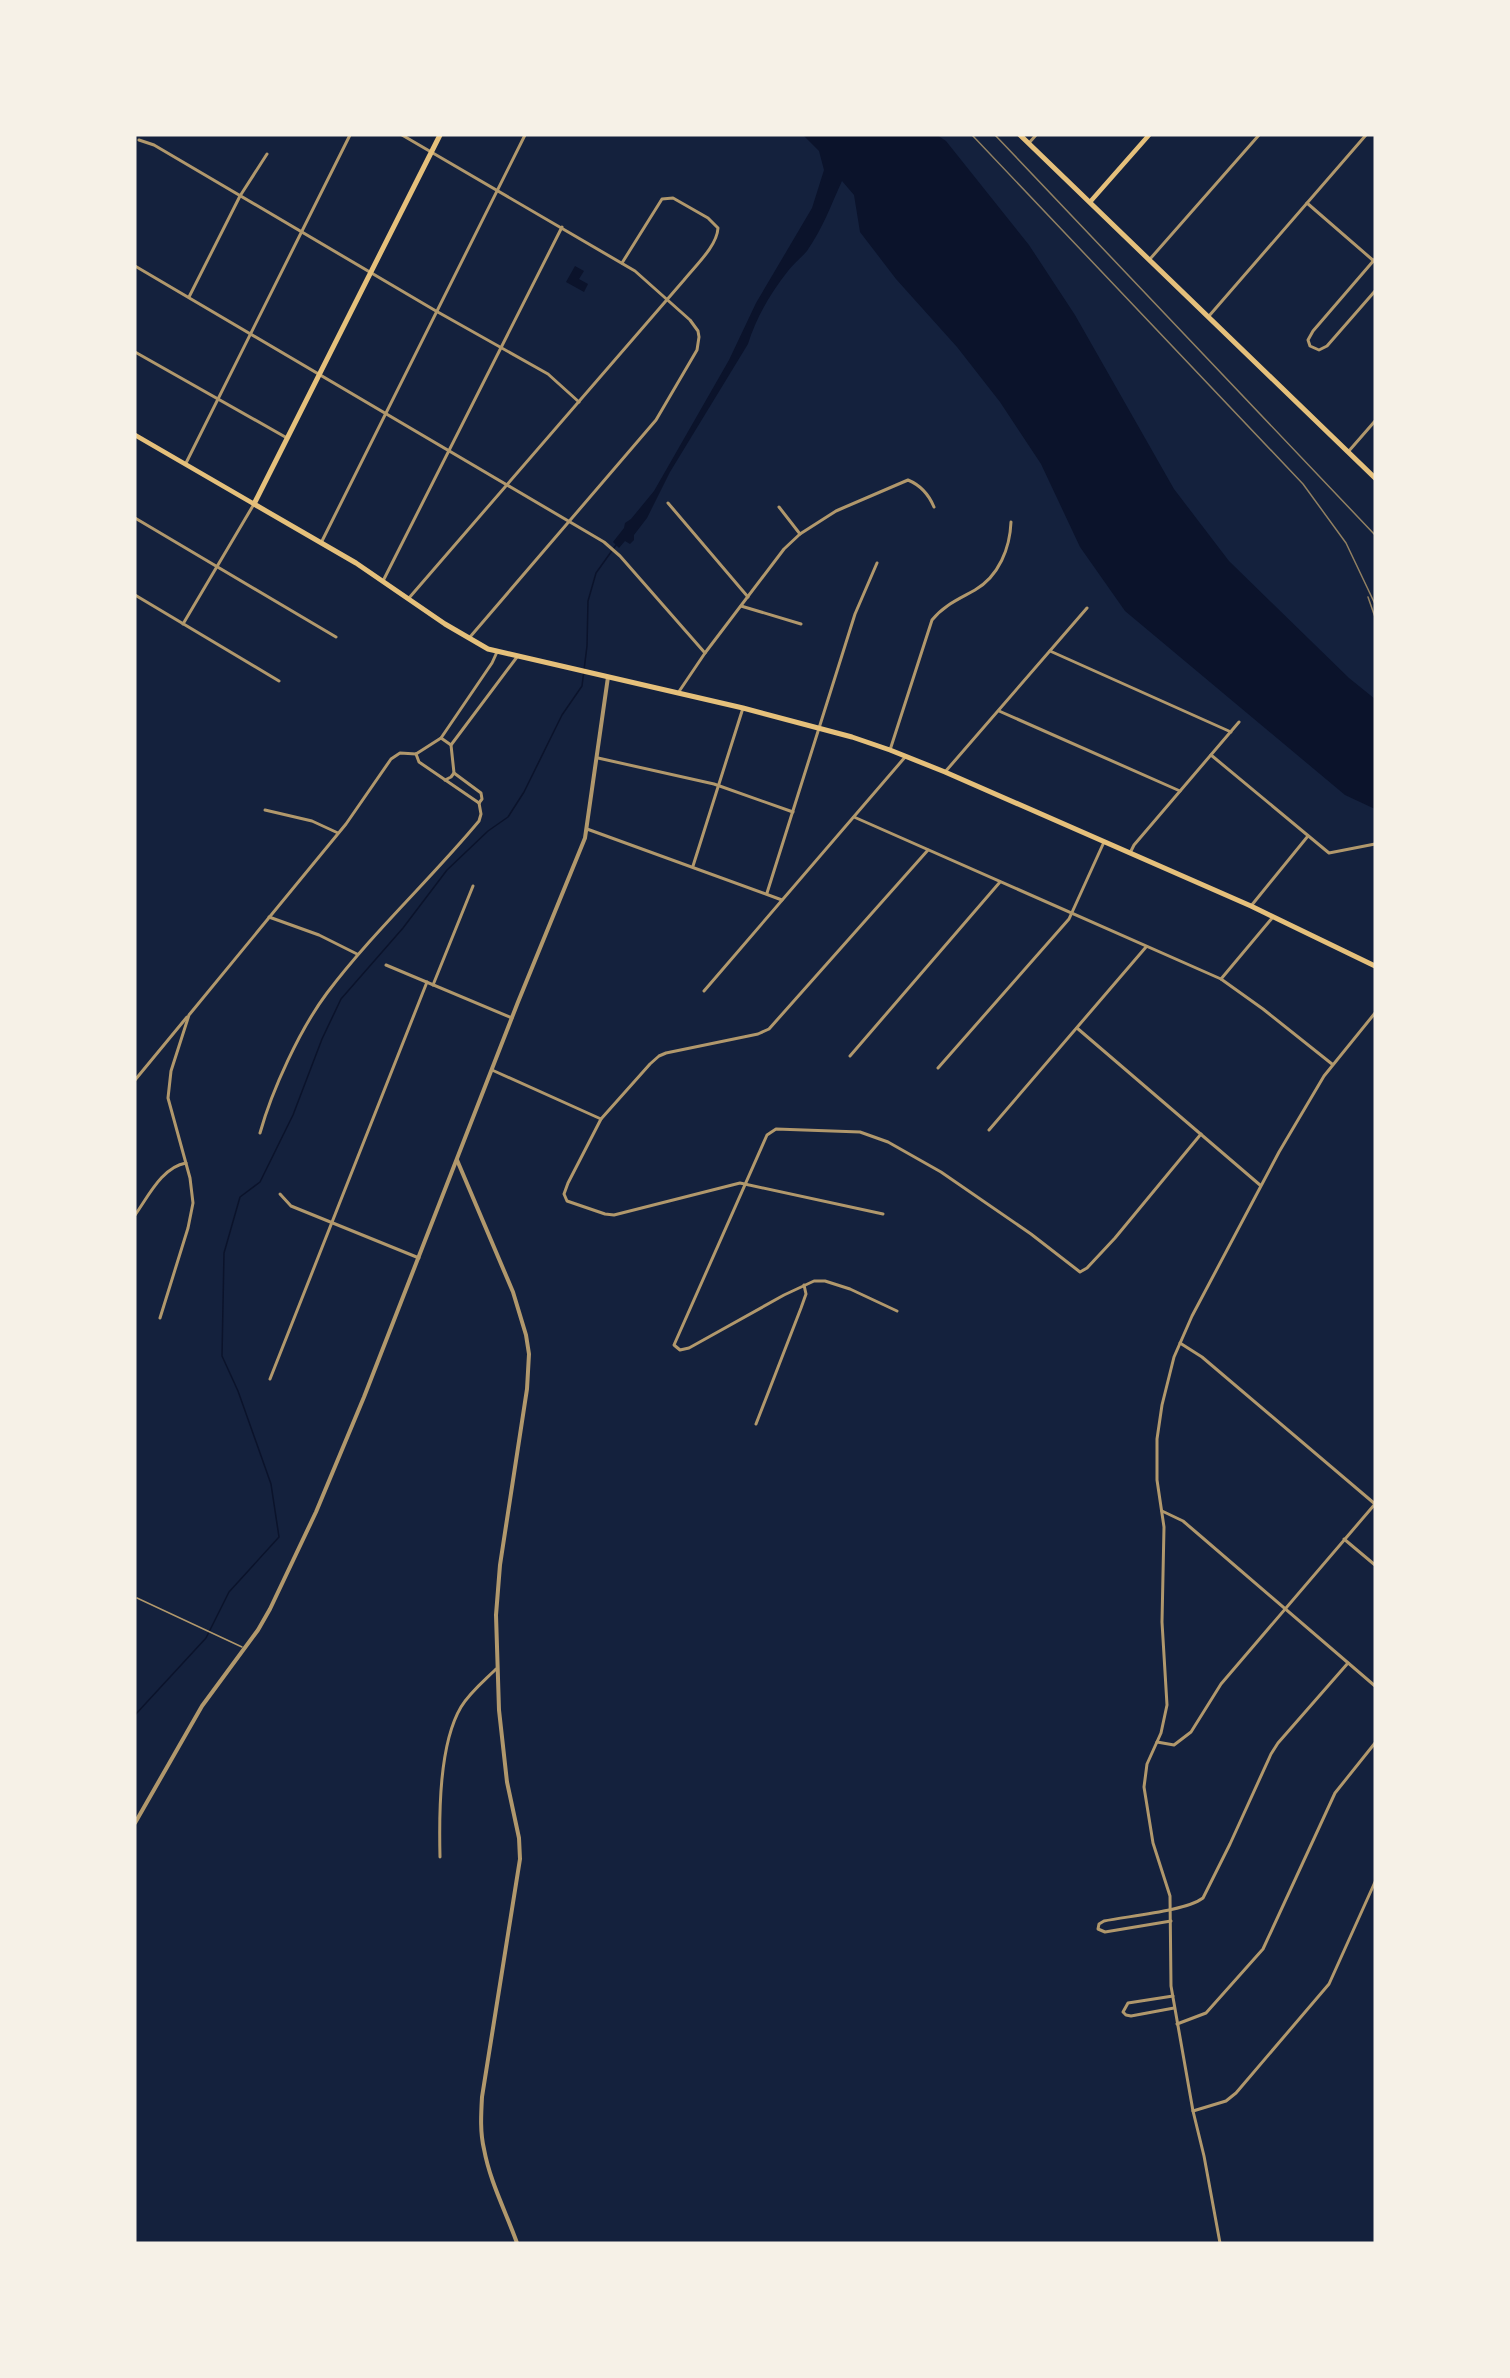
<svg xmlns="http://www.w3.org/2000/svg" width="1510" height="2378" font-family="Signika,sans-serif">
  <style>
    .water { fill: #0b132b }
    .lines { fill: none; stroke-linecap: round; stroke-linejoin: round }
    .stream { stroke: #0b132b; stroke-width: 1.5 }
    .service { stroke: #b1986c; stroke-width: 1.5 }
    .minor { stroke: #b1986c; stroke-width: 3 }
    .tertiary { stroke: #b1986c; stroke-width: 4 }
    .secondary { stroke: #e5c07b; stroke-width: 4.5 }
    .primary { stroke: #e5c07b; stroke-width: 5 }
    .rail { stroke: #918062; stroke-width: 1.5 }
  </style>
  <rect width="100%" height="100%" fill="#14213d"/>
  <g class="water">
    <path d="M803 135H937L946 141 1029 245 1075 315 1174 489 1229 561 1349 678 1375 699V809L1345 795 1125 611 1080 547 1041 464 1000 402 957 347 896 279 860 232 854 195 842 181C831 205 823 228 807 251 801 258 793 264 788 271 771 292 756 318 748 344L670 472 647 518 634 535V540L630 544 625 541 619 548 613 542 624 528 625 523 631 519 654 491 729 360 756 303 812 208 824 170 819 151Z"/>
    <polygon points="575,266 584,271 579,279 588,284 584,292 566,282"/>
  </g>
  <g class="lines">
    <polyline class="stream" points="135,1715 206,1638 229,1592 279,1537 271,1484 238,1391 222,1356 224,1253 240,1197 260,1182 293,1115 322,1039 341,999 403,928 447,870 488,831 508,817 524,792 562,715 582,686 587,646 588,601 596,573 616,545"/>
    <polyline class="service" points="137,1598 242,1647"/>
    <g class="minor">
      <polyline points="402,135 635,271 690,320 698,331 699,337 697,350 656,420 470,637"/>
      <polyline points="139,140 154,145 436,311 548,374 579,402"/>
      <polyline points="1029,143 1036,135"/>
      <polyline points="1307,203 1375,262"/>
      <polyline points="1150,259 1259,135"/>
      <polyline points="1375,259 1313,331 1308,340 1310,346 1319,350 1327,346 1375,291"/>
      <polyline points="135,266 604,542 620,556 705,653"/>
      <polyline points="189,297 240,196 267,154"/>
      <polyline points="1209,316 1366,135"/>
      <polyline points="135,352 287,438"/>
      <polyline points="1348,452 1375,421"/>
      <polyline points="186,463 350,135"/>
      <polyline points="668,503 748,597"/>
      <polyline points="779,507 800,534"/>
      <polyline points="135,518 336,637"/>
      <polyline points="321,543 525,135"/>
      <polyline points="383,581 562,227"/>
      <polyline points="135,595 279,681"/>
      <path d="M409 598 684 280C696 265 717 246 718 228L708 218 673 198 662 199 622 263"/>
      <polyline points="741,606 801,624"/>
      <polyline points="183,624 254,504"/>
      <polyline points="1050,651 1231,732"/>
      <path d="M678 693 705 653 784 549 800 534 836 511 908 480C920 485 929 495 934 507"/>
      <polyline points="999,711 1180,791"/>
      <polyline points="441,738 451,745"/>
      <path d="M890 750 932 620C944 605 959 599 975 590 999 576 1010 548 1011 522"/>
      <polyline points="416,754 441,738 492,663 497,652"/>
      <polyline points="416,754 419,762 479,803"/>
      <polyline points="1211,755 1329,853 1375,844"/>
      <polyline points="598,758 714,784 793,812"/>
      <polyline points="945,772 1087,608"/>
      <polyline points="445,780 451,777 454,773"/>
      <polyline points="479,803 482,799 481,793 454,773 451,745 517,657"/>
      <polyline points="265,810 312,821 338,833"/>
      <polyline points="854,817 1221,979 1263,1009 1332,1064"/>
      <polyline points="587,829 782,900"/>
      <polyline points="1130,853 1134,845 1239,722"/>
      <polyline points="693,866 743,708"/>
      <polyline points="767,893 855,614 877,563"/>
      <polyline points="1251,906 1308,836"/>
      <polyline points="269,917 319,935 357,954"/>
      <polyline points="386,965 512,1018"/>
      <polyline points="1221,979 1273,917"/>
      <polyline points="433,985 473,886"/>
      <polyline points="704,991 906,756"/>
      <polyline points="1077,1028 1260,1185"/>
      <polyline points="850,1056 1000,882"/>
      <polyline points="938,1068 1069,919 1104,842"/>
      <polyline points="492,1070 601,1119"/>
      <polyline points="135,1080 187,1017"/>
      <polyline points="989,1130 1146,947"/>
      <path d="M260 1133C272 1090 300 1029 327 993 373 932 430 880 479 821L481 814 479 803"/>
      <polyline points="280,1194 291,1206 419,1258"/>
      <polyline points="883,1214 740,1183 614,1215 605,1214 567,1201 564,1194 568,1183 601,1119 650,1064 659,1056 666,1053 758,1034 769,1029 928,850"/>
      <path d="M135 1215C148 1197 162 1167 186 1163"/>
      <polyline points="897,1311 850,1289 825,1281 814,1281 784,1295 689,1348 680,1350 674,1345 767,1135 776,1129 860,1132 888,1142 941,1172 1031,1234 1080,1272 1087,1268 1115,1238 1201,1134"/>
      <polyline points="160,1318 188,1228 193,1203 190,1178 168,1098 171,1071 189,1015 346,824 391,759 400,753 416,754"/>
      <polyline points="1180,1343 1202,1357 1375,1504"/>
      <polyline points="270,1379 427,982"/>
      <polyline points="756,1424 801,1308 806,1294 804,1285"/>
      <polyline points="1162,1511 1183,1521 1197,1533 1375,1686"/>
      <polyline points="1344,1539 1375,1565"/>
      <polyline points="1157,1742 1174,1745 1191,1732 1221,1684 1375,1504"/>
      <path d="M440 1857C439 1814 439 1744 461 1707 470 1692 484 1681 496 1669"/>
      <path d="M1171 1921 1105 1932 1098 1929 1099 1924 1104 1921C1128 1916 1186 1911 1203 1898L1230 1844 1271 1754 1278 1743 1348 1663"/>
      <polyline points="1173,1996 1128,2003 1123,2012 1126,2015 1131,2016 1174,2008"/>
      <polyline points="1177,2024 1206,2013 1263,1949 1335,1793 1375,1743"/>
      <polyline points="1193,2111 1226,2101 1236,2093 1329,1984 1375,1882"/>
      <polyline points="1220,2243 1204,2156 1193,2111 1171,1986 1170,1896 1153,1843 1144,1787 1147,1764 1161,1733 1167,1705 1162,1622 1164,1527 1157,1480 1157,1439 1162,1405 1174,1357 1192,1316 1279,1152 1324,1076 1375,1013"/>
    </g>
    <g class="tertiary">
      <path d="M457 1160 513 1292 526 1335 529 1354 527 1389 500 1565 496 1615 499 1710 507 1782 519 1838 520 1859 482 2097C481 2115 480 2132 484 2149 490 2182 506 2212 517 2243"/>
      <polyline points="135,1823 202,1706 258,1630 270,1609 316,1512 364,1397 518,1002 585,838 608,677"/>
    </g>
    <g class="secondary">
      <polyline points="1090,202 1149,135"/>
      <polyline points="135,435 254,504"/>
    </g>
    <g class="primary">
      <polyline points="440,135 254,504 356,563 445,624 488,649 743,708 852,737 890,750 945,772 1251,906 1375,966"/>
      <polyline points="1020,135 1375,478"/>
    </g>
    <g class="rail">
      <polyline points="972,135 1303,484 1346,543 1375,604"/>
      <polyline points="995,135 1375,535"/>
      <polyline points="1368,597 1375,617"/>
    </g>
  </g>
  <rect width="1510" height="2378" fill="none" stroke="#f6f1e7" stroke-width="273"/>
</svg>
